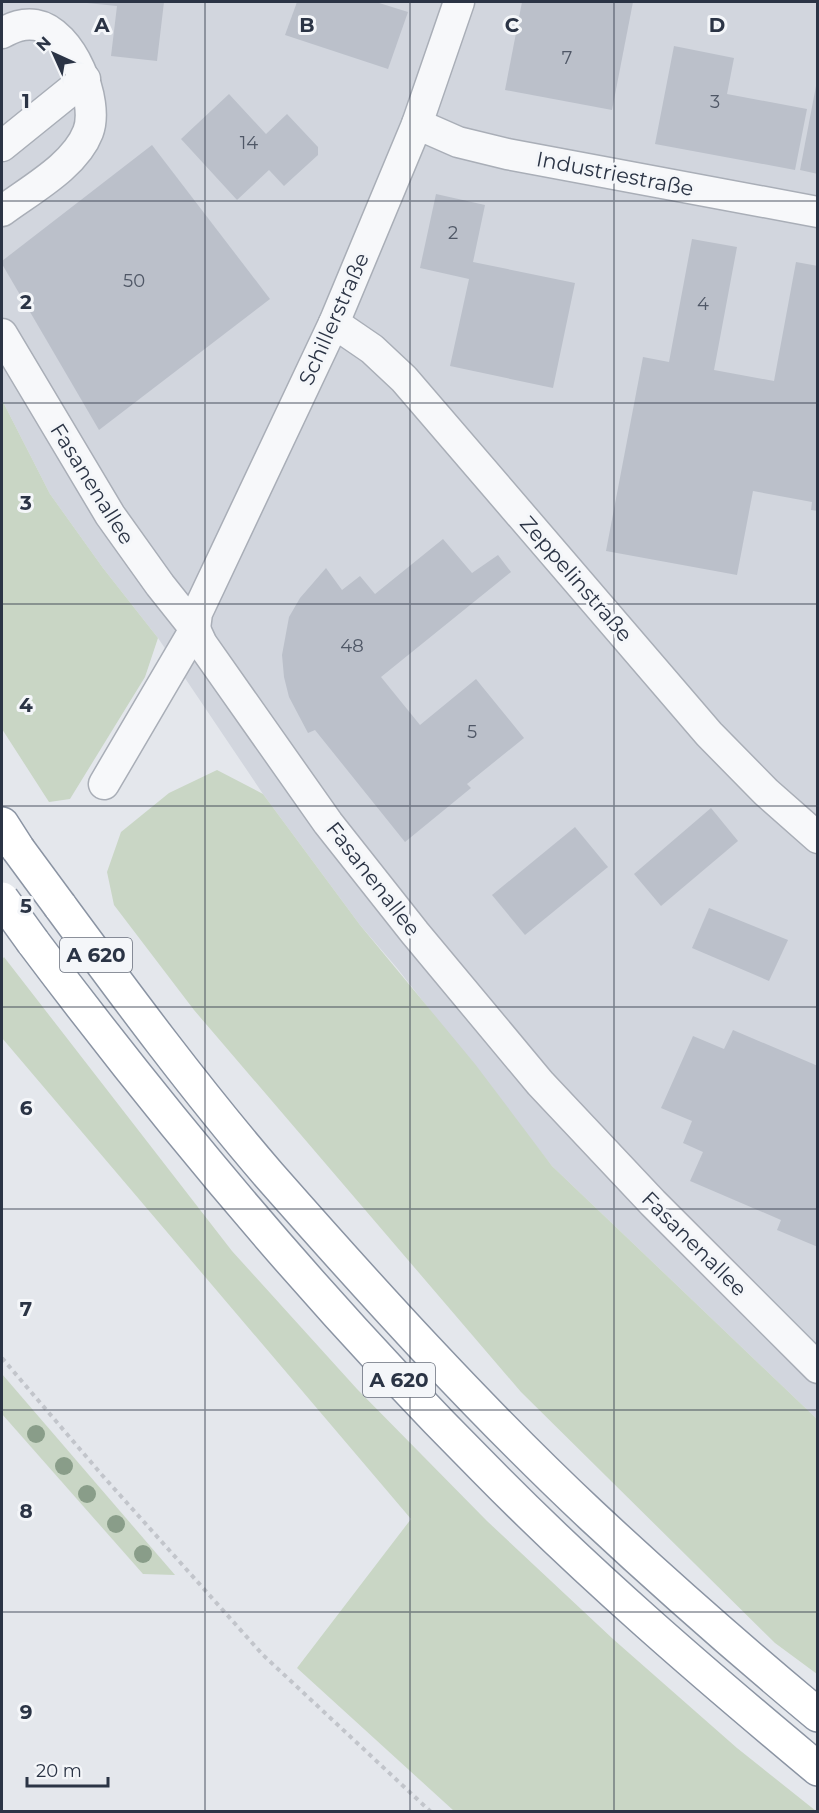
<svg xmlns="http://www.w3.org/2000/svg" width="819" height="1813" font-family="Montserrat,sans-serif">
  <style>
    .built { fill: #d2d6de }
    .green { fill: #c9d6c5 }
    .building { fill: #bbc0ca }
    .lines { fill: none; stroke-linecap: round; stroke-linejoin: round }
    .minor-casing { stroke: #a9aeb7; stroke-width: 33 }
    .highway-casing { stroke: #8b94a3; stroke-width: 36 }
    .path { stroke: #c2c5cb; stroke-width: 4; stroke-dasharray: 4.5 4.5; stroke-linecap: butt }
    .minor { stroke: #f7f8fa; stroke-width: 30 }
    .highway { stroke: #fff; stroke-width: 33 }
    .highway-bridge-casing { stroke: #8b94a3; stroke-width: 36; stroke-linecap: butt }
    .highway-bridge { stroke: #fff; stroke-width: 33 }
    .tree { fill: #899d89 }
    .grid { fill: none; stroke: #2b3445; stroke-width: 1.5; stroke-opacity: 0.55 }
    .labels { text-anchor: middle; stroke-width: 6; stroke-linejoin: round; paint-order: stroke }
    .number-label { font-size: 18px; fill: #4f5766 }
    .shield { fill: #f4f6f9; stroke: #676e7b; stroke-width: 1.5 }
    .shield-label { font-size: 20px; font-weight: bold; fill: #2b3445 }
    .street-label { font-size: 21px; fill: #2b3445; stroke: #f4f6f9 }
    .grid-label { font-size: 20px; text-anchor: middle; font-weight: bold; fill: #2b3445; stroke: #f4f6f9; stroke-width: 6; stroke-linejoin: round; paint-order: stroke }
  </style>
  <rect width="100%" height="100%" fill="#e4e7ec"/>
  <polygon class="built" points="2,2 817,2 817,1419 552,1166 397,968 360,925 263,794 158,638 103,568 50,494 2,400"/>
  <g class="green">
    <polygon points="2,400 50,494 103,568 158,638 145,677 70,799 49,802 2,729"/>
    <polygon points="217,770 263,794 360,925 475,1064 552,1166 817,1419 817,1674 775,1643 521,1392 194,1010 114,905 107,872 121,832 169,793"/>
    <polygon points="4,957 232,1251 357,1389 487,1521 613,1639 737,1748 816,1811 454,1811 297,1668 411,1519 2,1038 2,960"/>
    <polygon points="2,1374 175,1575 143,1574 2,1414"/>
  </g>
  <g class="building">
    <polygon points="87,2 164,2 157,61 111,56 117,6 87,3"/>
    <polygon points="297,2 376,2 408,12 388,69 285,35"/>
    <polygon points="522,2 633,2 612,110 505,90"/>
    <polygon points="674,46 734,58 727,94 807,109 795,170 655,144"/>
    <polygon points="816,86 818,86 818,174 800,170"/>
    <polygon points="229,94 266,134 287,114 318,147 318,155 284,186 269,170 237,200 181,139"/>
    <polygon points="152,145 270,299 99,430 2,264 2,261"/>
    <polygon points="436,194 485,205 473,262 575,283 553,388 450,366 469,279 420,268"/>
    <polygon points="692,239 737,247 714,370 774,381 796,262 818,266 818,511 811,510 812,502 753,491 737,575 606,551 643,357 669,362"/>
    <polygon points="443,539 472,573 498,555 511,572 381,677 420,725 476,679 524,738 467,784 471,788 405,842 315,730 308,733 289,697 284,677 282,655 289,617 300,598 326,568 342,590 360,576 375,594"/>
    <polygon points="711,808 738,841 661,906 634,874"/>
    <polygon points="575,827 608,867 525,935 492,895"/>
    <polygon points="709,908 788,940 769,981 692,948"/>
    <polygon points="733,1030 818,1066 818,1247 777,1230 781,1220 690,1181 703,1152 683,1143 692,1121 661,1108 693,1036 724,1049"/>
  </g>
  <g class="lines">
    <defs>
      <g id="minor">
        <path d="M2 33C13 27 23 23 36 25 71 31 100 101 88 132 75 166 30 190 2 211"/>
        <polyline points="417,124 458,142 507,154 818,212"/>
        <polyline points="2,146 85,79"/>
        <polyline points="334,323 372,349 404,379 709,734 766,792 818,838"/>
        <polyline points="2,334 110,515 160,585 195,629 202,644 328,823 415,933 540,1083 653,1203 818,1368"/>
        <polyline points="104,784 195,629 197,613 334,323 417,124 459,2"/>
      </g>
      <g id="highway">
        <polyline points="2,824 18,849"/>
        <path d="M60 906C127 997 195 1089 269 1175 372 1292 478 1409 591 1515 665 1584 740 1650 818 1715"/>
        <path d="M33 942C172 1127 321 1305 485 1469 590 1576 703 1673 818 1769"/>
      </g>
    </defs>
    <use href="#minor" class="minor-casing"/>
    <use href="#highway" class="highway-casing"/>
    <polyline class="path" points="2,1358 102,1475 263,1655 431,1812"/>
    <use href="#minor" class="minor"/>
    <use href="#highway" class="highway"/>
    <defs>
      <g id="highway-bridge">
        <polyline points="18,849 60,906"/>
        <polyline points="2,899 33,942"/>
      </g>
    </defs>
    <use href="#highway-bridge" class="highway-bridge-casing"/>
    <use href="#highway-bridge" class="highway-bridge"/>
  </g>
  <g class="tree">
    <circle cx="36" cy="1434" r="9"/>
    <circle cx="64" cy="1466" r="9"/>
    <circle cx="87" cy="1494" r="9"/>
    <circle cx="116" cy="1524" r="9"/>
    <circle cx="143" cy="1554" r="9"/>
  </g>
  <path class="grid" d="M205 2V1812M410 2V1812M614 2V1812M2 201H818M2 403H818M2 604H818M2 806H818M2 1007H818M2 1209H818M2 1410H818M2 1612H818"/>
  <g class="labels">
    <g class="number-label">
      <text x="567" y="64">7</text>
      <text x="715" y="108">3</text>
      <text x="249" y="149">14</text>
      <text x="453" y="239">2</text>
      <text x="134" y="287">50</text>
      <text x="703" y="310">4</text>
      <text x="352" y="652">48</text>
      <text x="472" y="738">5</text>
    </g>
    <g class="shield">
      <rect x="60" y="938" width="72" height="34" rx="4.5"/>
      <rect x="363" y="1363" width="72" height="34" rx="4.5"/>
    </g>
    <g class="shield-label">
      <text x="96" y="962">A 620</text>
      <text x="399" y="1387">A 620</text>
    </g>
    <g class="street-label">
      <text transform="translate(615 174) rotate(11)" y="7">Industriestraße</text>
      <text transform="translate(334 319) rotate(-66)" y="7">Schillerstraße</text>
      <text transform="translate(92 484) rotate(58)" y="7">Fasanenallee</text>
      <text transform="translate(576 579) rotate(49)" y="7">Zeppelinstraße</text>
      <text transform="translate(373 879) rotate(52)" y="7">Fasanenallee</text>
      <text transform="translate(694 1244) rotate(45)" y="7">Fasanenallee</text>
    </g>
  </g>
  <g class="grid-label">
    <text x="102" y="32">A</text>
    <text x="307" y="32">B</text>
    <text x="512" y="32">C</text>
    <text x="717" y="32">D</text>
    <text x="26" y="108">1</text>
    <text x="26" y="309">2</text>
    <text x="26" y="510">3</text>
    <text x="26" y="712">4</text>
    <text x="26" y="913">5</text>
    <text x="26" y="1115">6</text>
    <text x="26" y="1316">7</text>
    <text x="26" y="1518">8</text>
    <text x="26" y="1719">9</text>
  </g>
  <rect width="819" height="1813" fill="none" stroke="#2b3445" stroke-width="6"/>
  <g transform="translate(54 54) rotate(315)" stroke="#f4f6f9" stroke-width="4.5" paint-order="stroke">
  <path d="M0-4.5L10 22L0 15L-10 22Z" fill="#2b3445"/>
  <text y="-9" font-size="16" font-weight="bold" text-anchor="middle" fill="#2b3445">N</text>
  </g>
  <path d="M27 1777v9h81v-9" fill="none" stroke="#2b3445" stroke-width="3"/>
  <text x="36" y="1777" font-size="18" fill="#2b3445" stroke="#f4f6f9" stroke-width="4.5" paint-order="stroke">20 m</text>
</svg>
